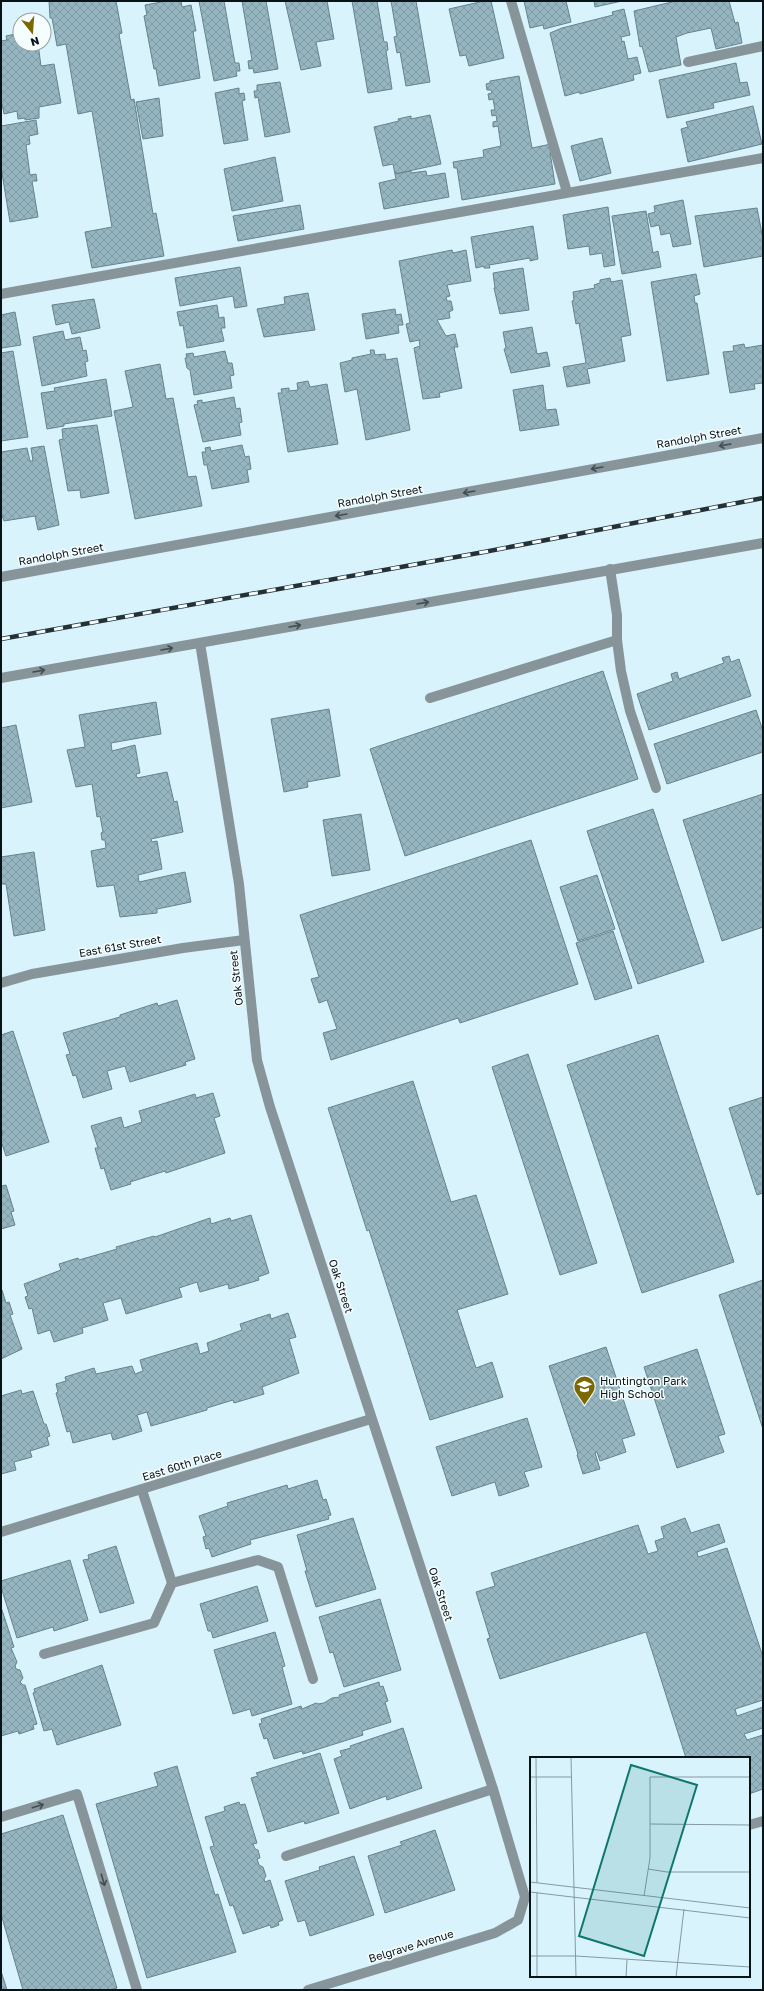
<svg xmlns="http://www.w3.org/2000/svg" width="764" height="1991" font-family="'Golos Text',sans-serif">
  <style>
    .building { fill: url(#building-cross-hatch); stroke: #64838d }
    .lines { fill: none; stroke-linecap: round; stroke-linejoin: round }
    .service { stroke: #87959a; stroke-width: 10 }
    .minor { stroke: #87959a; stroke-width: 10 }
    .tertiary { stroke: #87959a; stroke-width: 10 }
    .rail-casing { stroke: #243237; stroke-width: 4.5 }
    .rail { stroke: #f6fdff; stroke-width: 3; stroke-dasharray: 9; stroke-linecap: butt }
    .oneway { stroke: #414e52 }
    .labels { text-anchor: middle; stroke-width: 3; stroke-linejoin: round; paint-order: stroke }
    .street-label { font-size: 11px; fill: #071317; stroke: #f6fdff }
    .poi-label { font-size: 11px; fill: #071317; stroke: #f6fdff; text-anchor: start }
    .inset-road { fill: none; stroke: #8599a1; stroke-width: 1 }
    .view { fill: #0f766e; fill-opacity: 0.15; stroke: #0f766e; stroke-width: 2 }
    .inset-edge { fill: none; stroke: #071317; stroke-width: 2 }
  </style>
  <defs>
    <pattern id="building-cross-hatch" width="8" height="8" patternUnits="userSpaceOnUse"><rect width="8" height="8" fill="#95b5c0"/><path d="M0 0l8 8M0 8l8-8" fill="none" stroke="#7f9ba4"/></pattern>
  </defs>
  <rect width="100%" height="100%" fill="#d9f3fd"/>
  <g class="building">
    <polygon points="49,1 116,1 122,33 119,34 131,100 134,99 153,214 156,213 164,256 92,268 85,232 112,227 92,111 78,114 66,44 57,46 52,18 50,18"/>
    <polygon points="167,1 181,1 182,7 191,5 196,31 193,31 200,78 159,86 156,69 154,69 144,16 147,15 145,5"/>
    <polygon points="199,1 224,1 235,63 239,63 240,71 236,71 237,76 214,81"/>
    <polygon points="242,1 266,1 278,69 254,73 253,68 249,69 248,61 252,60"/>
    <polygon points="285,1 327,1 334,39 316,42 321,66 301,70"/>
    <polygon points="352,1 377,1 384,42 387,42 388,50 386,51 392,89 368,93"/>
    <polygon points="391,1 416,1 430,82 406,86 400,52 397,53 394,37 397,36"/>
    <polygon points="484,1 491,1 504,58 469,66 466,55 460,56 449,9"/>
    <polygon points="524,1 566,1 571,22 544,29 543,25 530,28"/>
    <polygon points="594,1 622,1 595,7"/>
    <polygon points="676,1 729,1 735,23 738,22 742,43 716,49 711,28 687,33 676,37 681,65 649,72 642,46 640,47 634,11"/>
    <polygon points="624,9 630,35 621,37 622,42 624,41 628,59 637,57 641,73 633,75 634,80 580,94 579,92 565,96 550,33 562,28 613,15 612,12"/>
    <polygon points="20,33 20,44 38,44 41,66 54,64 61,103 39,107 39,118 25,120 25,118 18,119 17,111 4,114 1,99 1,41 7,40 6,36"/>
    <polygon points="736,63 740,83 747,82 750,95 713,103 714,108 667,118 659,80"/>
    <polygon points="519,76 532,148 551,144 553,152 550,152 555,184 462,200 457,168 454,168 453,162 484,157 483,150 501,146 498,126 493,127 493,122 497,121 496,115 492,116 491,110 495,110 493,99 489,100 488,94 492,93 491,90 487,90 486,84 490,83 490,81"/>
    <polygon points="280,82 290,132 265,137 258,97 255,98 254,91 257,91 257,85"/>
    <polygon points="239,88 239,94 244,93 245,100 242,101 248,140 224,144 215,93"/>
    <polygon points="159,98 163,136 143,139 136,102"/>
    <polygon points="753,106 762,144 688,162 681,129 688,127 686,122"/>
    <polygon points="430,115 441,164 395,174 393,164 383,166 374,127 399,121 398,119 411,116 411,119"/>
    <polygon points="36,120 38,134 29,136 30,144 26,145 30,175 36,174 37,181 32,181 38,217 10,222 1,167 1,126"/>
    <polygon points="602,138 611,173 580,181 571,146"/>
    <polygon points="275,157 283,201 232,211 224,169"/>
    <polygon points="411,171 411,173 426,171 427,176 445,173 449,197 384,209 379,183 396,179 395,174"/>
    <polygon points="683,200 691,244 673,247 670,233 661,235 659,225 651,227 648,214 655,212 654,206"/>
    <polygon points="300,205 304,229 238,241 233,216"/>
    <polygon points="608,207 615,265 604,267 602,253 590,255 589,246 568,249 563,215"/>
    <polygon points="757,208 763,239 763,256 704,267 695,216"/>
    <polygon points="646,211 653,253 658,251 661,267 622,274 612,216"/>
    <polygon points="533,226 538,259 530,261 530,258 489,265 490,268 484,268 484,266 476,268 471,237"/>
    <polygon points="452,250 453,253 466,250 471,281 447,285 450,296 446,297 447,301 451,301 453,310 449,312 450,318 437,320 446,336 455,334 458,347 454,347 462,388 439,393 440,397 423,399 414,348 420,346 419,340 410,342 406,324 410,323 399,261"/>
    <polygon points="240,267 247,306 235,308 233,296 180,306 175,278"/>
    <polygon points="523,268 529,310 500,314 494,288 495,288 493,273"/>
    <polygon points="696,274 700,294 694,296 695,303 697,303 709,374 667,381 651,282"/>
    <polygon points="610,278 611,282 622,280 631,335 621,337 625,361 587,369 590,383 567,387 563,367 586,363 579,323 576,324 572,301 574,300 573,292 595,288 594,285 600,283 600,280"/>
    <polygon points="308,293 315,330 264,337 257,309 285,304 284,297"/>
    <polygon points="94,299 100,328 72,334 69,322 56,325 52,305"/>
    <polygon points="217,305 219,318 224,317 225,328 221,328 224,341 187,348 183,325 180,326 177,312"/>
    <polygon points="395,309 396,315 401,314 403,325 398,325 399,333 366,339 362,314"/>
    <polygon points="15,312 21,345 2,348 1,351 1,315"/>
    <polygon points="532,327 537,354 547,352 550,366 511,373 504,349 506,348 503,332"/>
    <polygon points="63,331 65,340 80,337 83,351 86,350 88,361 85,362 87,376 42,386 33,337"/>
    <polygon points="744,344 745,348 763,345 763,383 754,384 755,389 730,393 723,352 734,351 733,346"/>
    <polygon points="370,350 374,350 375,355 385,354 386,360 397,358 410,430 366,440 357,389 345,392 340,363 352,360 352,358 371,354"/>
    <polygon points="13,351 28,437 1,441 1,353"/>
    <polygon points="225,351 228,363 232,363 234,375 230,376 232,388 194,395 190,370 187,368 185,358 187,358 186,354 193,353 194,357"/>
    <polygon points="160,364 166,399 173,398 188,477 196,476 202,506 135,519 114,411 133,407 125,371"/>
    <polygon points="106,379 112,416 64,424 64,426 47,429 41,393 55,391 54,388"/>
    <polygon points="308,381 310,387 327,384 338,444 288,452 278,393 282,393 281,389 289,388 289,391 298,390 297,383"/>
    <polygon points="543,385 546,410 556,409 559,425 520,431 513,390"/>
    <polygon points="234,397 236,409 240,408 242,422 239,423 241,435 203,442 194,405 198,404 197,401 202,400 202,403"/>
    <polygon points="97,425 109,493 81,498 80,490 68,491 59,440 63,439 62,429"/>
    <polygon points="242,445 245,457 249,456 251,469 247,470 249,482 212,489 207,465 204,465 202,452 206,452 205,448 210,447 211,451"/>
    <polygon points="44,446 59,525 38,530 35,516 4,521 1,513 1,452 27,448 30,461 33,461 31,448"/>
    <polygon points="729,656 731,662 739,659 751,696 649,730 637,694 673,681 671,674 677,672 679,679 724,663 722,658"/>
    <polygon points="603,671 638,779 405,856 370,749"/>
    <polygon points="156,702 161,734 111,743 112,751 135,745 140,773 136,774 137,778 167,772 174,802 177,801 183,832 151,839 152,842 157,841 162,869 138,875 139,882 185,872 191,902 157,909 157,913 120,917 114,885 97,887 91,851 106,848 105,840 102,840 101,833 103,832 100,816 97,817 92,784 76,787 67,750 85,747 79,715"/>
    <polygon points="329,709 340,776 307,782 308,787 284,792 271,719"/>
    <polygon points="756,710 763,731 763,752 667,784 654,744"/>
    <polygon points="16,725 32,802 1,808 1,728"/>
    <polygon points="763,794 763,927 722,941 683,820"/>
    <polygon points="653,809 704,962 638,984 587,831"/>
    <polygon points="361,814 370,870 332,876 323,820"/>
    <polygon points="531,840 578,984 460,1023 458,1018 331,1060 323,1033 337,1029 327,1000 319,1003 311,979 319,977 300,915"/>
    <polygon points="34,852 45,930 14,936 6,884 1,884 1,857"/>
    <polygon points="597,875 615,929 578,941 560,887"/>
    <polygon points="613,931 632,988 595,1000 576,943"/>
    <polygon points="177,1000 195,1059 185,1062 186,1065 130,1082 125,1066 107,1071 112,1089 83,1098 76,1075 73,1076 66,1055 70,1054 63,1033 120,1017 120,1015 157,1003 158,1006"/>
    <polygon points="13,1031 49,1142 6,1156 1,1141 1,1135 3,1135 1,1128 1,1035"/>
    <polygon points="658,1035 734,1262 642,1293 567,1065"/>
    <polygon points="528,1054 597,1263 560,1275 492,1067"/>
    <polygon points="413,1081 451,1202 476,1195 508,1294 457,1310 476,1368 492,1362 503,1397 430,1420 369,1230 367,1231 328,1108"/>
    <polygon points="213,1093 220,1116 214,1118 225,1153 166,1173 165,1171 130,1182 131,1184 111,1190 104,1168 101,1169 95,1148 98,1148 91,1126 121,1117 124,1128 142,1122 139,1111 195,1094 196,1098"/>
    <polygon points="763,1097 763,1193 757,1195 729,1108"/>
    <polygon points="6,1185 14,1211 11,1212 15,1225 1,1229 1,1186"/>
    <polygon points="251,1215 269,1273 258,1277 259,1280 229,1289 228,1284 200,1292 197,1282 179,1288 182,1297 126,1314 121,1298 103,1303 108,1320 82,1328 83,1333 54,1342 50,1330 38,1334 32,1308 29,1309 25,1297 28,1296 24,1284 61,1270 59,1264 78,1258 79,1260 117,1249 116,1247 154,1236 155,1237 210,1218 211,1224 230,1218 231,1221"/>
    <polygon points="763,1280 763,1429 719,1295"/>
    <polygon points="2,1290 6,1303 9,1302 13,1314 10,1315 22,1349 1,1359"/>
    <polygon points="288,1313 296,1337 289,1339 299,1373 262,1387 264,1394 234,1403 233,1400 207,1408 207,1410 151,1426 147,1412 137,1415 142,1431 113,1440 111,1433 73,1443 70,1431 67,1432 56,1393 58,1392 56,1384 66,1381 65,1377 94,1368 96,1374 132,1366 135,1374 143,1371 140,1360 197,1343 200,1354 209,1351 207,1343 242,1330 240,1324 270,1314 271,1319"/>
    <polygon points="606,1347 635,1435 622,1439 626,1452 600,1461 597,1452 595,1453 600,1469 583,1474 577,1455 578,1454 549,1366"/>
    <polygon points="697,1349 725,1434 718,1436 724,1452 677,1468 644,1367"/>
    <polygon points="21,1390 22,1394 33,1391 44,1424 46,1424 50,1436 47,1437 49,1445 30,1451 32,1457 14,1462 16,1470 1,1474 1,1396"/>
    <polygon points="527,1418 542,1467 524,1472 529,1486 499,1496 495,1482 452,1496 436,1447"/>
    <polygon points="317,1480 323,1500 326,1499 331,1515 328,1516 329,1519 250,1540 251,1544 212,1557 209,1548 206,1549 203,1537 206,1536 199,1516 228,1506 227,1503 287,1485 288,1489"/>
    <polygon points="353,1518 376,1589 316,1607 305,1571 307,1571 297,1535"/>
    <polygon points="685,1518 691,1533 719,1524 725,1542 697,1552 698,1557 727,1548 763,1657 763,1700 735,1709 737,1716 763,1707 763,1728 744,1734 747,1740 763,1735 763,1789 749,1794 749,1758 686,1758 646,1632 500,1679 487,1639 490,1638 476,1592 495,1586 491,1573 638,1525 648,1554 658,1551 655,1541 664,1538 661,1527"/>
    <polygon points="116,1546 134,1603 100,1613 83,1560 89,1559 88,1555"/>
    <polygon points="70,1560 88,1620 54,1631 53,1627 17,1638 1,1587 1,1581"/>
    <polygon points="257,1586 268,1621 213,1638 211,1631 208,1631 200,1604"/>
    <polygon points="380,1599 401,1670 344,1687 333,1652 330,1653 319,1617"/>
    <polygon points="1,1607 14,1647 11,1648 17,1662 15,1666 16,1669 20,1670 23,1678 20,1682 23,1685 25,1685 37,1724 33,1725 34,1729 19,1734 18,1731 1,1736"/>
    <polygon points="275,1632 285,1666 282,1667 292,1704 252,1716 250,1709 233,1714 214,1650"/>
    <polygon points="102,1665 121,1725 57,1745 52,1729 44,1731 33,1693 35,1692 34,1689"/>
    <polygon points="379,1682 380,1687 383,1686 388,1701 385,1702 391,1722 362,1731 363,1735 303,1754 302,1751 274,1759 267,1738 264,1739 259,1724 262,1723 261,1719 301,1706 302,1709 316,1703 318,1704 324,1703 332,1698 340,1697 339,1695"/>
    <polygon points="403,1728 422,1788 387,1800 386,1796 350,1809 334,1759 342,1756 340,1751 351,1748 350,1746"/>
    <polygon points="320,1753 339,1813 305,1824 304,1821 268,1832 251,1778 258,1776 256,1773"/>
    <polygon points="177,1766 215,1895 218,1894 236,1952 147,1978 96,1804 158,1786 154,1773"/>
    <polygon points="239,1802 240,1805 245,1804 257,1843 253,1844 255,1849 258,1850 260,1858 257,1859 259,1865 263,1867 266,1876 264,1879 265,1882 270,1880 283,1920 278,1922 279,1925 271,1928 270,1925 243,1934 233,1905 230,1906 210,1847 214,1846 205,1817 225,1811 224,1807"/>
    <polygon points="63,1815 117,1988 109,1990 23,1990 1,1914 1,1834"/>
    <polygon points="435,1830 455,1890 385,1913 368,1856 402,1845 400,1842"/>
    <polygon points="354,1856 374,1915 310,1936 305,1920 298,1922 285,1881 320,1870 319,1867"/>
    <polygon points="1,1971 7,1990 1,1990"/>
  </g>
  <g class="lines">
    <g class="service">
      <polyline points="511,1 567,192"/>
      <polyline points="688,62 763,46"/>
      <polyline points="1,294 763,158"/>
      <polyline points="610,569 617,615 617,640 621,671 630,711 656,788"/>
      <polyline points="430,698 617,640"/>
      <polyline points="142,1490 172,1583 258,1560 278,1567 313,1679"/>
      <polyline points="44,1654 154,1623 172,1583"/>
      <polyline points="1,1817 77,1794 137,1990"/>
      <polyline points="749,1825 763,1821"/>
      <polyline points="286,1856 493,1789"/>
    </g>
    <g class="minor">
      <polyline points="200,643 239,884 257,1060 270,1107 493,1789 525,1897 518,1920 495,1933 308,1990"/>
      <polyline points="1,983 32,974 183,948 244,940"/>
      <polyline points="1,1532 371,1419"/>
    </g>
    <g class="tertiary">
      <polyline points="1,577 763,438"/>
      <polyline points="1,678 763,543"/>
    </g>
    <defs>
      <polyline id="rail" points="1,639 484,552 763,498"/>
    </defs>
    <use href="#rail" class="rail-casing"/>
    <use href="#rail" class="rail"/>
  </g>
  <defs><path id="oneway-shaft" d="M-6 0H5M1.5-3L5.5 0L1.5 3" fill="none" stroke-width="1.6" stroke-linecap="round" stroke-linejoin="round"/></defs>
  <g class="oneway">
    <use href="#oneway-shaft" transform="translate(725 445) rotate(170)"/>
    <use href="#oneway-shaft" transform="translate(597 468) rotate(170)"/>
    <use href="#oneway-shaft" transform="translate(469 492) rotate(170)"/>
    <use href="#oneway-shaft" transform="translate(341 515) rotate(170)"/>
    <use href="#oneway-shaft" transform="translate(423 603) rotate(-10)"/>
    <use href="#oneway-shaft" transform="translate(295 626) rotate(-10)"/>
    <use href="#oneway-shaft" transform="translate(167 649) rotate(-10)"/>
    <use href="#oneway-shaft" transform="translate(39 671) rotate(-10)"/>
    <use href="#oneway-shaft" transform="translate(38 1806) rotate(-17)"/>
    <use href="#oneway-shaft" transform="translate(103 1880) rotate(73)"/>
  </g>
  <defs>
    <symbol id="school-pin" viewBox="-11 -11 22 30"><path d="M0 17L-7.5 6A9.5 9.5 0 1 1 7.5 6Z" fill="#7b6900" stroke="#f6fdff"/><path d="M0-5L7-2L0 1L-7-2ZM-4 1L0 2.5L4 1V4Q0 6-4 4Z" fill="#fff"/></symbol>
  </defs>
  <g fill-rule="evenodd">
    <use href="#school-pin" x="572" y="1374" width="25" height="34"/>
  </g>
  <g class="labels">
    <g class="street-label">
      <text transform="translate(699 437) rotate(-10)" y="4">Randolph Street</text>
      <text transform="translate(380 496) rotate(-10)" y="4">Randolph Street</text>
      <text transform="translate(61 554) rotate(-10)" y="4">Randolph Street</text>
      <text transform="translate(120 946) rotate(-10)" y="4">East 61st Street</text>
      <text transform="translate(236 978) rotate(-96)" y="4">Oak Street</text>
      <text transform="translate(341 1286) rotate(72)" y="4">Oak Street</text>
      <text transform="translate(182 1465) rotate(-17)" y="4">East 60th Place</text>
      <text transform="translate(441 1594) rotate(72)" y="4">Oak Street</text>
      <text transform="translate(411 1946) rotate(-17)" y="4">Belgrave Avenue</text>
    </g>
    <g class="poi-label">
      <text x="600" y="1385">Huntington Park<tspan x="600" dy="13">High School</tspan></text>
    </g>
  </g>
  <g transform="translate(530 1757)">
    <rect width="220" height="220" fill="#d9f3fd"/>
    <path class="inset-road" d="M6 0 7 126M41 0 46 220M0 20H42M120 67 220 68M118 112 137 115H220M0 125 220 151M0 135 220 161M114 139 120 101V20H220M0 199H46L220 210M7 220V135M96 220 97 203M146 220 154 152"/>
    <path class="view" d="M101 8 167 28 114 199 49 179Z"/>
    <rect width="220" height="220" class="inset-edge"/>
  </g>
  <rect width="764" height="1991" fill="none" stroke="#071317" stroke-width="4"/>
  <g transform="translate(32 32) rotate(163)"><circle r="19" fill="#f6fdff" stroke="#969fa2"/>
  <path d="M0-3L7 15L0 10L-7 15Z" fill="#7b6900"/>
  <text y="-6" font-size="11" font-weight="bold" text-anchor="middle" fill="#071317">N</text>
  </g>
</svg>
